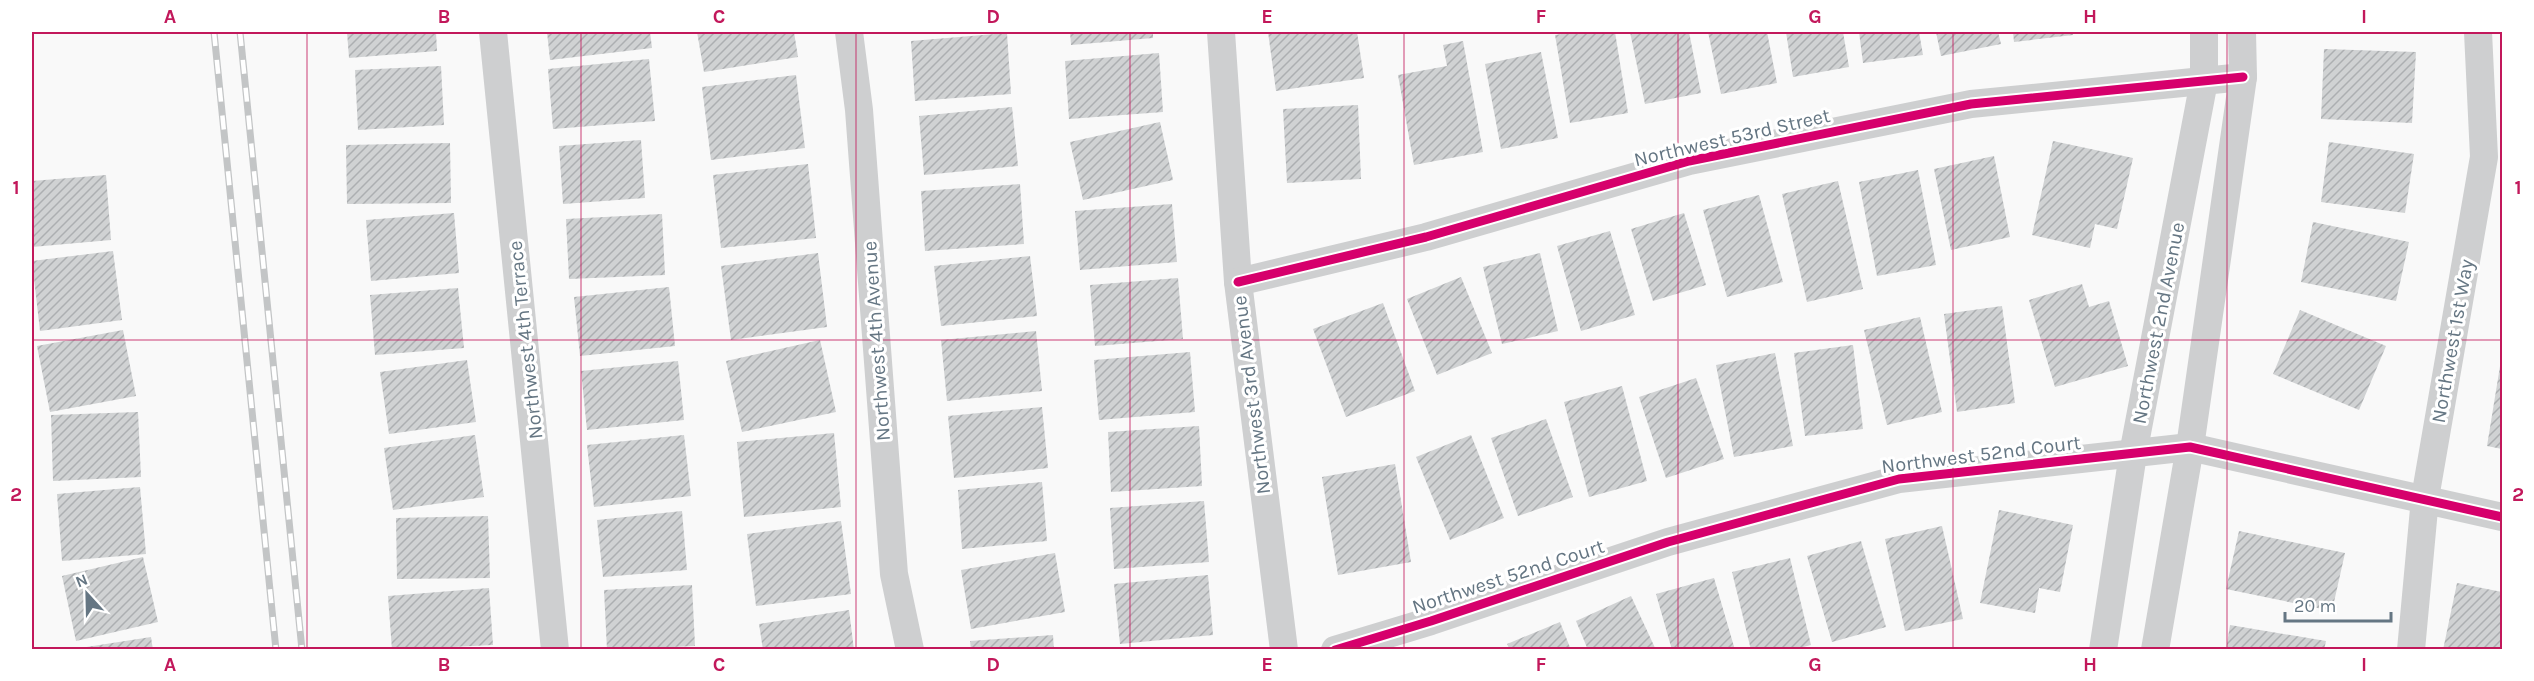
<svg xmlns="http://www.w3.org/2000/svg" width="2534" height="681" font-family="Karla,sans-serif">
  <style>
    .building { fill: url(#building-hatch) }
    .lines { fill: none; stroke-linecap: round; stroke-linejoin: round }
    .street { stroke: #cecfd0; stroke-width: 28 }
    .rail-casing { stroke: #c3c5c6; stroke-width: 7 }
    .rail { stroke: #fff; stroke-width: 4.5; stroke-dasharray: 14; stroke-linecap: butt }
    .cycleway-casing { stroke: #fff; stroke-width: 13 }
    .cycleway { stroke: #d6006c; stroke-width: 9 }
    .grid { fill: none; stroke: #c2185b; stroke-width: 1.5; stroke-opacity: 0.55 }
    .labels { text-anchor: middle; stroke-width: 6; stroke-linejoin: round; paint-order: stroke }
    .street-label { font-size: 20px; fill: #657683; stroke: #fff }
    .neatline { fill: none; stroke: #c2185b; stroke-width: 2 }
    .grid-label { font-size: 20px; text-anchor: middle; font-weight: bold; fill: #c2185b }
  </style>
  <defs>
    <pattern id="building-hatch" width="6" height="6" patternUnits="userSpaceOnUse" patternTransform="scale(1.5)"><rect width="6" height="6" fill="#d0d2d3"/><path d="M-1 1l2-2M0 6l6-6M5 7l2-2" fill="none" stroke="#acafb1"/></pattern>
  </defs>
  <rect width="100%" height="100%" fill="#f9f9f9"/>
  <g class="building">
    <polygon points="347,32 436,32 437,51 349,58"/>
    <polygon points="547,32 650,32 652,48 550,60"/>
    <polygon points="697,32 794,32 798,57 704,72"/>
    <polygon points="1070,32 1153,32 1153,38 1071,45"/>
    <polygon points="1268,32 1357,32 1364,78 1276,91"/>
    <polygon points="1574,32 1615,32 1628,113 1570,123 1555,35"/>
    <polygon points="1630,32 1689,32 1701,93 1645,104"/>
    <polygon points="1708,32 1767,32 1777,83 1721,94"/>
    <polygon points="1786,32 1843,32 1849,67 1793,77"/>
    <polygon points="1859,32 1919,32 1923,55 1863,63"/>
    <polygon points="1936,32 1998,32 2001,44 1941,56"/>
    <polygon points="2013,32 2073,32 2073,35 2014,42"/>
    <polygon points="1007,33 1011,94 915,101 911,41"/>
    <polygon points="1463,41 1483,152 1414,165 1398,75 1447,66 1443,45"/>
    <polygon points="2324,49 2416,52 2412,123 2321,119"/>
    <polygon points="1541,52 1558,138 1501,149 1485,64"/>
    <polygon points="1159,53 1163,112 1069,119 1065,61"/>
    <polygon points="649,59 655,121 553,129 548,69"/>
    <polygon points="441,66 444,125 358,130 355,70"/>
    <polygon points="796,75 805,148 711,160 702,87"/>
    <polygon points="1358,105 1361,179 1287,183 1283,109"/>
    <polygon points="1012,107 1018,166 924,175 919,116"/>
    <polygon points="1160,122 1173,180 1083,200 1070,142"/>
    <polygon points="641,140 645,198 563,204 559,146"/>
    <polygon points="2053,141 2133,158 2117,229 2095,224 2090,248 2032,235"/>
    <polygon points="2329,142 2414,154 2405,213 2321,202"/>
    <polygon points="450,143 451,203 347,204 346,145"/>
    <polygon points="1994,156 2010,237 1951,250 1934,169"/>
    <polygon points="808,164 816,238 721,248 713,175"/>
    <polygon points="1918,170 1936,265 1877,276 1859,182"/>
    <polygon points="106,175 111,240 32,247 32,181"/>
    <polygon points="1838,181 1863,289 1807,302 1782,194"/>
    <polygon points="1020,184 1024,244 925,251 921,191"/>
    <polygon points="1759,195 1783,282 1727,297 1703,210"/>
    <polygon points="1172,204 1177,262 1080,270 1075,211"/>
    <polygon points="454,213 459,273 371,281 366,220"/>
    <polygon points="1684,213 1706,285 1653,301 1631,229"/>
    <polygon points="662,214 665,275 569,279 566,219"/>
    <polygon points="2313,222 2409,242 2396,301 2301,282"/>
    <polygon points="1610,231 1635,315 1581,331 1557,246"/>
    <polygon points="113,251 122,320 40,331 32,261"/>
    <polygon points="818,253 827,327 731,340 721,266"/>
    <polygon points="1540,253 1558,331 1502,344 1483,267"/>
    <polygon points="1030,256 1037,316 941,326 934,266"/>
    <polygon points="1461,277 1492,353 1437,375 1407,299"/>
    <polygon points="1178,278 1183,339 1095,346 1090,285"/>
    <polygon points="2082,284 2089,307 2109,301 2128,366 2055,387 2029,300"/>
    <polygon points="669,287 675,346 580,356 574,297"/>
    <polygon points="458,288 464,348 375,355 370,295"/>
    <polygon points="1383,303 1415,391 1346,417 1313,329"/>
    <polygon points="2002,306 2015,403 1957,412 1944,314"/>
    <polygon points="2300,310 2386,346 2359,410 2273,374"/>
    <polygon points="1920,317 1942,412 1887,425 1864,330"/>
    <polygon points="123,330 136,396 50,412 37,346"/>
    <polygon points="1036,331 1042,391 947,401 941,340"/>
    <polygon points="820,340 836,412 742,432 726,361"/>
    <polygon points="1853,345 1863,429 1805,436 1794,353"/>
    <polygon points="1190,352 1195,412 1099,420 1094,360"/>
    <polygon points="1775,353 1793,446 1734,457 1716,365"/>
    <polygon points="467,360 476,422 389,434 380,372"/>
    <polygon points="2501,360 2502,360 2502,449 2487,446"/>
    <polygon points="678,361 684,420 587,430 581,371"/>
    <polygon points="1696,378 1724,459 1666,478 1639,397"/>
    <polygon points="1622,386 1647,481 1589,497 1564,402"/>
    <polygon points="1042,407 1048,468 954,478 948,416"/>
    <polygon points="138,412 141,477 53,481 51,415"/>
    <polygon points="1546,419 1573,497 1518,516 1491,438"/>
    <polygon points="1199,426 1202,486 1111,492 1108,432"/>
    <polygon points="834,433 841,507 744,517 737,442"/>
    <polygon points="475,435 484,497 393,510 384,448"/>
    <polygon points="684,435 691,496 594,507 587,445"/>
    <polygon points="1471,435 1504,518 1450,540 1416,457"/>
    <polygon points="1395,464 1411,562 1338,575 1322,477"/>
    <polygon points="1042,482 1047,541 962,549 958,490"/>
    <polygon points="140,487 146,554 62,561 57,494"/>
    <polygon points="1204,501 1209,562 1114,569 1110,508"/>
    <polygon points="1999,510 2073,525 2060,592 2039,588 2035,613 1980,603"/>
    <polygon points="682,511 687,570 603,577 597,520"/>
    <polygon points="488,516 490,578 397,579 396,518"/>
    <polygon points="841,521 851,594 756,606 747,534"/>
    <polygon points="1942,526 1963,619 1905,631 1885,539"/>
    <polygon points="2239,531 2345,553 2332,611 2226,589"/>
    <polygon points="1861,541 1886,627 1832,642 1807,556"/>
    <polygon points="1055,553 1065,612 971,629 961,570"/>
    <polygon points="143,557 158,622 76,641 62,576"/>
    <polygon points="1790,558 1811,645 1792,650 1751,650 1732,572"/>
    <polygon points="1208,575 1213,635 1120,644 1114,584"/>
    <polygon points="1714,578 1735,650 1672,650 1656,594"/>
    <polygon points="2457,583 2502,592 2502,650 2443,650"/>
    <polygon points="692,585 695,646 607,650 604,590"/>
    <polygon points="489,588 493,645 392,650 388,596"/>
    <polygon points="1631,596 1656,650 1588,650 1576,621"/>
    <polygon points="849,610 854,650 763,650 759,624"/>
    <polygon points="1560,622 1571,650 1510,650 1507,644"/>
    <polygon points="2230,625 2326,641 2324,650 2226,650"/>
    <polygon points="1053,635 1054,650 971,650 970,641"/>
    <polygon points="151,637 153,650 80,650 80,648"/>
  </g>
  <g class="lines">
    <g class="street">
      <polyline points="493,32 555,650"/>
      <polyline points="849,32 859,110 894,574 910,650"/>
      <polyline points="1221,32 1238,282 1284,650"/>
      <polyline points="1238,282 1426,237 1689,161 1971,104 2243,77"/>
      <polyline points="1335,650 1431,621 1668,542 1899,479 2190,447 2502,517"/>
      <polyline points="2103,650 2133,454 2204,81 2204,32"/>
      <polyline points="2155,650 2190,447 2243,77 2242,32"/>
      <polyline points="2411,650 2425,498 2484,157 2478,32"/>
    </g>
    <defs>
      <g id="rail">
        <polyline points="214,32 276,650"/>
        <polyline points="240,32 302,650"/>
      </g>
    </defs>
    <use href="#rail" class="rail-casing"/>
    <use href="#rail" class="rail"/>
    <defs>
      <g id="cycleway">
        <polyline points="1238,282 1426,237 1689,161 1971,104 2243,77"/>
        <polyline points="1335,650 1431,621 1668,542 1899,479 2190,447 2502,517"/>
      </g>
    </defs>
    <use href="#cycleway" class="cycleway-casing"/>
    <use href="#cycleway" class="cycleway"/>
  </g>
  <path class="grid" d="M307 32V650M581 32V650M856 32V650M1130 32V650M1404 32V650M1678 32V650M1953 32V650M2227 32V650M32 340H2502"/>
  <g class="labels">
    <g class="street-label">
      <text transform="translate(1732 137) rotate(-13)" y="7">Northwest 53rd Street</text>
      <text transform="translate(2158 323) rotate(-79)" y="7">Northwest 2nd Avenue</text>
      <text transform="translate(525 340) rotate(-96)" y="7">Northwest 4th Terrace</text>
      <text transform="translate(876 341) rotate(-94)" y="7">Northwest 4th Avenue</text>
      <text transform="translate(2452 341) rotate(-80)" y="7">Northwest 1st Way</text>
      <text transform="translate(1251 395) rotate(-97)" y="7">Northwest 3rd Avenue</text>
      <text transform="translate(1981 454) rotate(-7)" y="7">Northwest 52nd Court</text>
      <text transform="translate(1508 576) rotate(-18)" y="7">Northwest 52nd Court</text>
    </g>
  </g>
  <rect width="2534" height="681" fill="none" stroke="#ffffff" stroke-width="66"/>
  <g transform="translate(87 594) rotate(338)" stroke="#ffffff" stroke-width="4.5" paint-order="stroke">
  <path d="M0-4.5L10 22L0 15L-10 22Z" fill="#657683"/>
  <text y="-9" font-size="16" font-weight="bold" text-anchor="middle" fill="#657683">N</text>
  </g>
  <path d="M2285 612v9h106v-9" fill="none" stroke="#657683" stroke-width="3"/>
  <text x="2294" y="612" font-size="18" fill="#657683" stroke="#ffffff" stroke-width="4.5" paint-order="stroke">20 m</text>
  <rect x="33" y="33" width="2468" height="615" class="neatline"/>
  <g class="grid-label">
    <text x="170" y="23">A</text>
    <text x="444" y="23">B</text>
    <text x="719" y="23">C</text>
    <text x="993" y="23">D</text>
    <text x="1267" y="23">E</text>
    <text x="1541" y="23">F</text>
    <text x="1815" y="23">G</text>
    <text x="2090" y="23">H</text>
    <text x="2364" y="23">I</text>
    <text x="16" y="194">1</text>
    <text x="2518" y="194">1</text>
    <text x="16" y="501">2</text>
    <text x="2518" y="501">2</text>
    <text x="170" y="671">A</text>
    <text x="444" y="671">B</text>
    <text x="719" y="671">C</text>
    <text x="993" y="671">D</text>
    <text x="1267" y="671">E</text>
    <text x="1541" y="671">F</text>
    <text x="1815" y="671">G</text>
    <text x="2090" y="671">H</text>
    <text x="2364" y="671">I</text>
  </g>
</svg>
